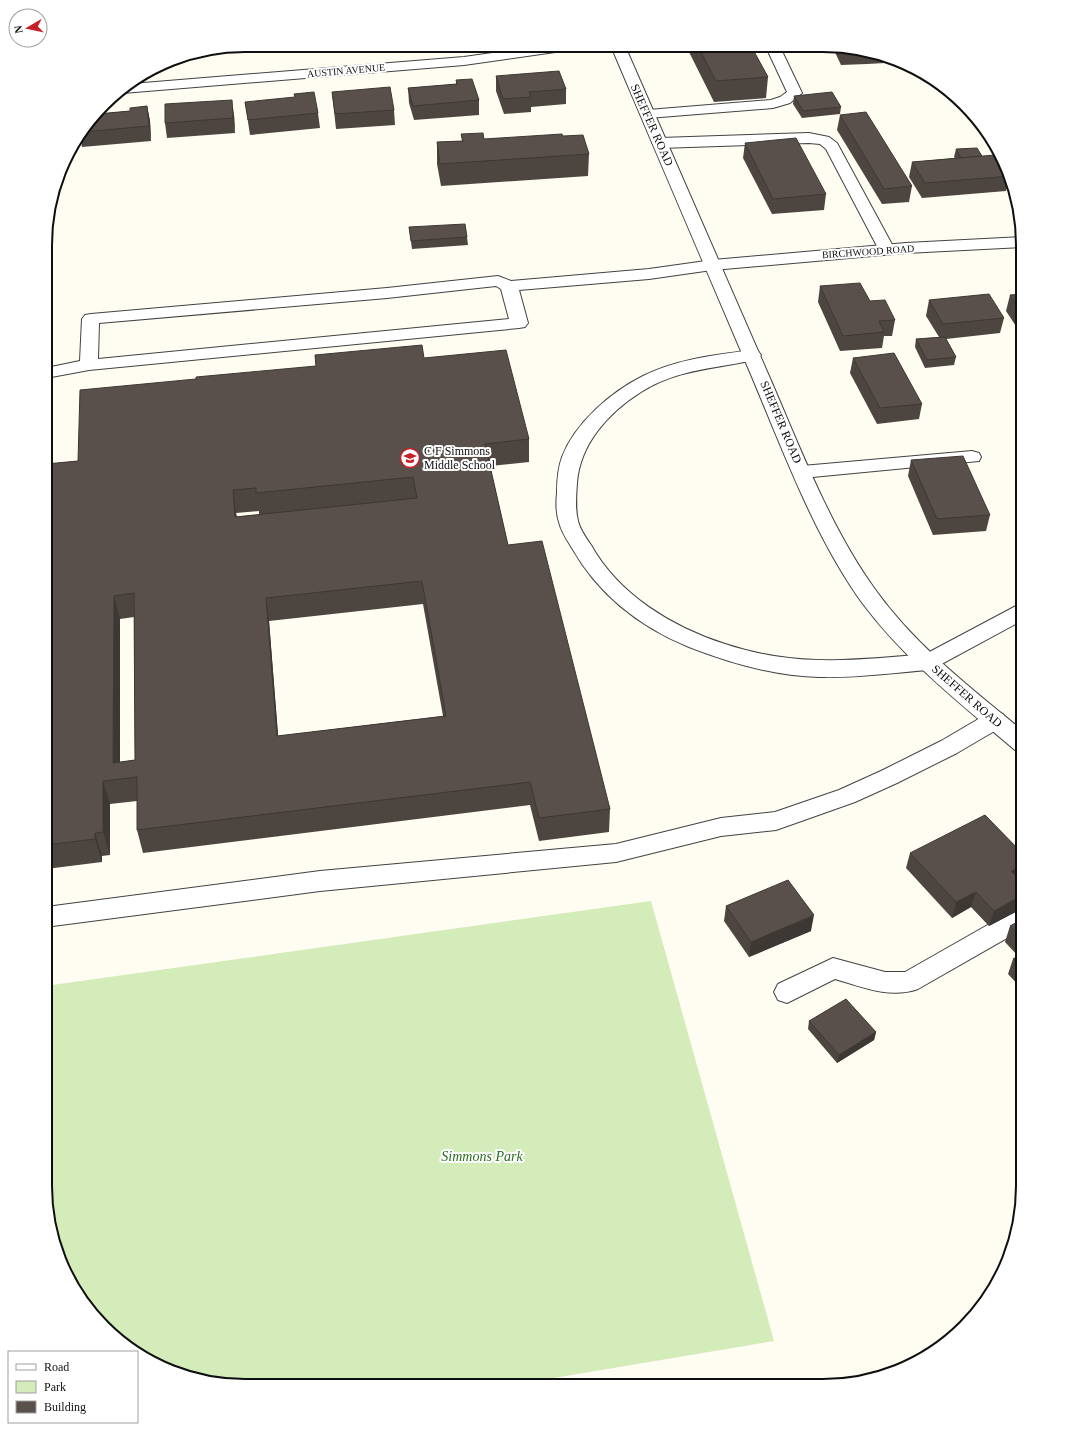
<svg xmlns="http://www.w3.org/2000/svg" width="1068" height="1431" font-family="Georgia,serif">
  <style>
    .green { fill: #d3ecb9 }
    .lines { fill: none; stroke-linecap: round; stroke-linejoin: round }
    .service-casing { stroke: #424242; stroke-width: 2 }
    .minor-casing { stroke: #424242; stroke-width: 2 }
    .tertiary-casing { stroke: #424242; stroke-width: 2 }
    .service { fill: #fff; fill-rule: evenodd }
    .minor { fill: #fff; fill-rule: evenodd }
    .tertiary { fill: #fff; fill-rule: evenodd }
    .wall { fill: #4d4540; fill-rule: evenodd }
    .shaded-wall { fill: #3e3834 }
    .building { fill: #59504b; stroke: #3e3834; fill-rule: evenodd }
    .labels { text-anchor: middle; stroke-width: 4; stroke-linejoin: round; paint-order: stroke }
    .far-street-label { font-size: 10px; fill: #0f0f0f; stroke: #fff }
    .street-label { font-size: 12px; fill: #0f0f0f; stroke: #fff }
    .poi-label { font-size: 12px; fill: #0f0f0f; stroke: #fff; text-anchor: start }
    .near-park-label { font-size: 14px; font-style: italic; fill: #2c6b1c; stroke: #fff }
    .rim { fill: none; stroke: #0f0f0f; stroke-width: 2 }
  </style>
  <rect width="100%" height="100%" fill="#fffcf2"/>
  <polygon class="green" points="651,901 774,1341 512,1385 219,1384 169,1371 137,1354 137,1352 133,1352 95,1318 66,1275 52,1238 45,1186 45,986"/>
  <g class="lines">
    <defs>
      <g id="service">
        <polygon points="766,47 780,47 802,93 790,103 773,108 648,118 643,117 641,114 643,111 648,110 771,100 780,97 787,92"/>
        <polygon points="809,133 829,137 837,143 895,250 893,253 887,255 881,253 879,250 826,149 820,144 809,143 660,148 655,146 652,143 655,140 660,138"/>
        <path d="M713 260 719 261 721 265 719 269 649 279 519 290 528 323 525 327 519 328 89 370 46 378V368L80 361 82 319 85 315 91 314 387 288 498 276 511 281 649 269ZM496 286 501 289 509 319 98 359 99 323 387 298Z"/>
        <path d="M752 350 758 351 761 355 758 359C717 369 679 368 641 392 608 413 580 444 577 483 576 496 575 509 578 521 580 529 586 538 591 545 619 595 672 627 725 644 798 668 854 660 928 654L936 657 939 662 936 667 928 670C892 673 856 678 819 677 775 676 730 663 689 647 640 627 598 594 572 548 567 540 561 531 559 522 556 513 556 502 557 493 557 481 558 468 562 457 575 423 611 392 643 376 677 359 715 355 752 350Z"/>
        <polygon points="972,451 979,453 981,457 979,461 802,478 795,476 792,472 795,468 802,466"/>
        <polygon points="995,712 1003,714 1006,720 1003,726 957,753 897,783 855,802 776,830 721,836 616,862 320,891 45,927 46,907 320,871 616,844 721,818 775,812 839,790 881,771 941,741 987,714"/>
        <path d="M1023 907V929L918 989C890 999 862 987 835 979L787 1003 778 1000 774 992 778 984 833 958 885 972H905L1014 910Z"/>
      </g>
      <g id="minor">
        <polygon points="541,46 576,46 574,49 569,50 464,65 123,93 118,92 131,84 464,57"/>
        <polygon points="1022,237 1023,247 906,253 713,270 707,269 705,265 707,261 713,260 906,243"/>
        <polygon points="1023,604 1023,620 936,667 928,670 920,667 917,662 920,657 1016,606"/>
      </g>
      <path id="tertiary" d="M611 46H625C673 156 721 266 769 376 800 447 831 530 877 592 916 646 972 689 1023 731V752L1015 750C962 705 905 660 863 604 815 538 784 453 752 377 705 267 658 157 611 46Z"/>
    </defs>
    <use href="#service" class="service-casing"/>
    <use href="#minor" class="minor-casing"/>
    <use href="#tertiary" class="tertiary-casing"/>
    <use href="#service" class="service"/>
    <use href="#minor" class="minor"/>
    <use href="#tertiary" class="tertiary"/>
  </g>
  <g class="wall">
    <polygon points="242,45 295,45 243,50"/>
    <polygon points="686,46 751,46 768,77 766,98 714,102"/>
    <polygon points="833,47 850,47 899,60 903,62 867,64 841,65 833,48"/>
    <polygon points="496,76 566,89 566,104 531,107 531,112 504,114 496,91"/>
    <polygon points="456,80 479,100 479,115 414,120 409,103 408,88 456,84"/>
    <polygon points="332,92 394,110 395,125 336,129"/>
    <polygon points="794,96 841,107 840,114 802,118 793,104"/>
    <polygon points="245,102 318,113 320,128 250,135"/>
    <polygon points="147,106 150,121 151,141 82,147 80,135 97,114 130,111"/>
    <polygon points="234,115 235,133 167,138 165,123"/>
    <polygon points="840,115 912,186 909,202 882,204 837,130"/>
    <polygon points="461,134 484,139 563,136 589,154 588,176 441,186 437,164 437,142 462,141"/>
    <polygon points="745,143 826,194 824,210 772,214 743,158"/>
    <polygon points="956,149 982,156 1009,175 1010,176 1006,191 922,198 909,177 912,162 955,158 954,157"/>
    <polygon points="409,227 467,237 468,245 412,249"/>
    <polygon points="820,286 870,301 895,320 892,336 884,336 882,348 840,351 818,302"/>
    <polygon points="1023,294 1023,337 1006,311 1010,295"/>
    <polygon points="929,300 1004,318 1000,333 946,339 956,357 954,365 925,368 915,347 916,339 939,337 926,316"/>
    <path d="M315 355 424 358 529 439V462L490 466 508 545 610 809 609 832 539 841 530 805 143 853 137 830V801L110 804V855L102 856V862L46 869V464L78 461 196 379 316 366ZM259 511V515L237 517 236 513ZM423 604 443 716 278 736 269 621ZM134 617 135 760 120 762V619Z"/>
    <polygon points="853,358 922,404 919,419 877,424 850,373"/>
    <polygon points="911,460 990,515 986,531 933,535 908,476"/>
    <polygon points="910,853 1023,878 1019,880 1023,883 1023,908 989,926 971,907 952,918 906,868"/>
    <polygon points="726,906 811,931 749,957 724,921"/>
    <polygon points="1023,919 1023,990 1008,974 1013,959 1018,956 1005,942 1010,926"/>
    <polygon points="809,1021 876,1032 874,1040 837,1063 808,1029"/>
  </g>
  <g class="shaded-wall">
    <polygon points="232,100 234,115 235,133 233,118"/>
    <polygon points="147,106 150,121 151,141 149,126"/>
    <polygon points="233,490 236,513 239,541 235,517"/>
    <polygon points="114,596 120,619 120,779 113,763"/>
    <polygon points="266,598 269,621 280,759 277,736"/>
    <polygon points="103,781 110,804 110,855 103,832"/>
    <polygon points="95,833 102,856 102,862 95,839"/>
    <polygon points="1023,865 1023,878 1006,887 1011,871"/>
    <polygon points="976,892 971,907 952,918 956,902"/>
    <polygon points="1023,895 1023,908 989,926 994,911"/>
    <polygon points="814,915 811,931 749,957 751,942"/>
    <polygon points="876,1032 874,1040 837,1063 839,1055"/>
  </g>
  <g class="building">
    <polygon points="698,46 751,46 768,77 716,81"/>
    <polygon points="841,47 850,47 862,50 843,50"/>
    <polygon points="559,71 566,89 529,92 531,97 503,99 496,76"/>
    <polygon points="472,79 479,100 413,106 408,88 457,84 456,80"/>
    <polygon points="390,87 394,110 335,114 332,92"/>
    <polygon points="314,92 318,113 248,120 245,102 295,97 294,94"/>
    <polygon points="832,92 841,107 803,111 794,96"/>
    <polygon points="232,100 233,118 165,123 165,104"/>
    <polygon points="147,106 149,126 83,132 97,114 130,111 130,108"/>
    <polygon points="866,112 912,186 884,189 840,115"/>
    <polygon points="483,133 484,139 562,134 563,136 583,135 589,154 440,164 437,142 463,141 461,134"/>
    <polygon points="796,138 826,194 773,199 745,143"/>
    <polygon points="977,148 982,156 961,158 956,149"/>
    <polygon points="995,155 1010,176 925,183 912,162"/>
    <polygon points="465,224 467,237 411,241 409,227"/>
    <polygon points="860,283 870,301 885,300 895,320 879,321 884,332 843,336 820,286"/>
    <polygon points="989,294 1004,318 943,324 929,300"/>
    <polygon points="1023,294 1023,315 1010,295"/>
    <polygon points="945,337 956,357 927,360 916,339"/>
    <path d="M422 345 424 358 506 350 529 439 485 444 508 545 542 541 610 809 539 818 530 782 137 830V777L103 781V832L95 833V839L46 845V464L78 461 80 390 196 379V377L316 366 315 355ZM413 477 417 498 235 517 233 490 256 488V493ZM422 581 446 716 277 736 266 598ZM134 593 135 760 113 763 114 596Z"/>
    <polygon points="894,353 922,404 880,408 853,358"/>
    <polygon points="963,456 990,515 937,519 911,460"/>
    <polygon points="985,815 1023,854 1023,865 1011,871 1023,883 1023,895 994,911 976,892 956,902 910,853"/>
    <polygon points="788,880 814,915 751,942 726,906"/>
    <polygon points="1023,919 1023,939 1010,926"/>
    <polygon points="1023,953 1023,968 1013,959"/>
    <polygon points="846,999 876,1032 839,1055 809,1021"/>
  </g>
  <defs>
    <symbol id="school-ring" viewBox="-11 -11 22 22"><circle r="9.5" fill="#fff" stroke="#c72027" stroke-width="1.5"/><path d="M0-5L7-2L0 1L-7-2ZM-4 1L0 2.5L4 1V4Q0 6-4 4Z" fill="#c72027"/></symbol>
  </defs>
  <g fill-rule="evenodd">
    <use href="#school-ring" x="399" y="447" width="22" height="22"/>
  </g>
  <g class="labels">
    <g class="far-street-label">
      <text transform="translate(346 70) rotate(-5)" y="4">AUSTIN AVENUE</text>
      <text transform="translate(868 251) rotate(-4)" y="4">BIRCHWOOD ROAD</text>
    </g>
    <g class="street-label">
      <text transform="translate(652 125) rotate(66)" y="4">SHEFFER ROAD</text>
      <text transform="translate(781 422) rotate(67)" y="4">SHEFFER ROAD</text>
      <text transform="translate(967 696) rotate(41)" y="4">SHEFFER ROAD</text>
    </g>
    <g class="poi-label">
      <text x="424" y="455">C F Simmons<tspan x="424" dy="14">Middle School</tspan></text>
    </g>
    <g class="near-park-label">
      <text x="482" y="1161">Simmons Park</text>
    </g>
  </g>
  <path d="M0 0H1068V1431H0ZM245 52H823A193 193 0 0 1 1016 245V1186A193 193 0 0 1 823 1379H245A193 193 0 0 1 52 1186V245A193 193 0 0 1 245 52Z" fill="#fff" fill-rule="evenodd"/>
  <path class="rim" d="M245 52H823A193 193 0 0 1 1016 245V1186A193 193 0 0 1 823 1379H245A193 193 0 0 1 52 1186V245A193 193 0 0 1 245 52Z"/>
  <rect x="8" y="1351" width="130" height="72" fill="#ffffff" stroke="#9f9f9f"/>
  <rect x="16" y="1364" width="20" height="6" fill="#ffffff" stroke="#9f9f9f"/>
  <text x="44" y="1371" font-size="12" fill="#0f0f0f">Road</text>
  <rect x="16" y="1381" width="20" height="12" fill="#d3ecb9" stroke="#9f9f9f"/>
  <text x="44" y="1391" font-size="12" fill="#0f0f0f">Park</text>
  <rect x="16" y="1401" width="20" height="12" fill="#59504b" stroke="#9f9f9f"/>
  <text x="44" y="1411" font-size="12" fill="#0f0f0f">Building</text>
  <g transform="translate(28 28) rotate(261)"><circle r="19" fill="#ffffff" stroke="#9f9f9f"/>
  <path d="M0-3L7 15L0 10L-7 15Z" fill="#c72027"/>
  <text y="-6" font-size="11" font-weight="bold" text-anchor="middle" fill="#0f0f0f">N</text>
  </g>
</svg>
